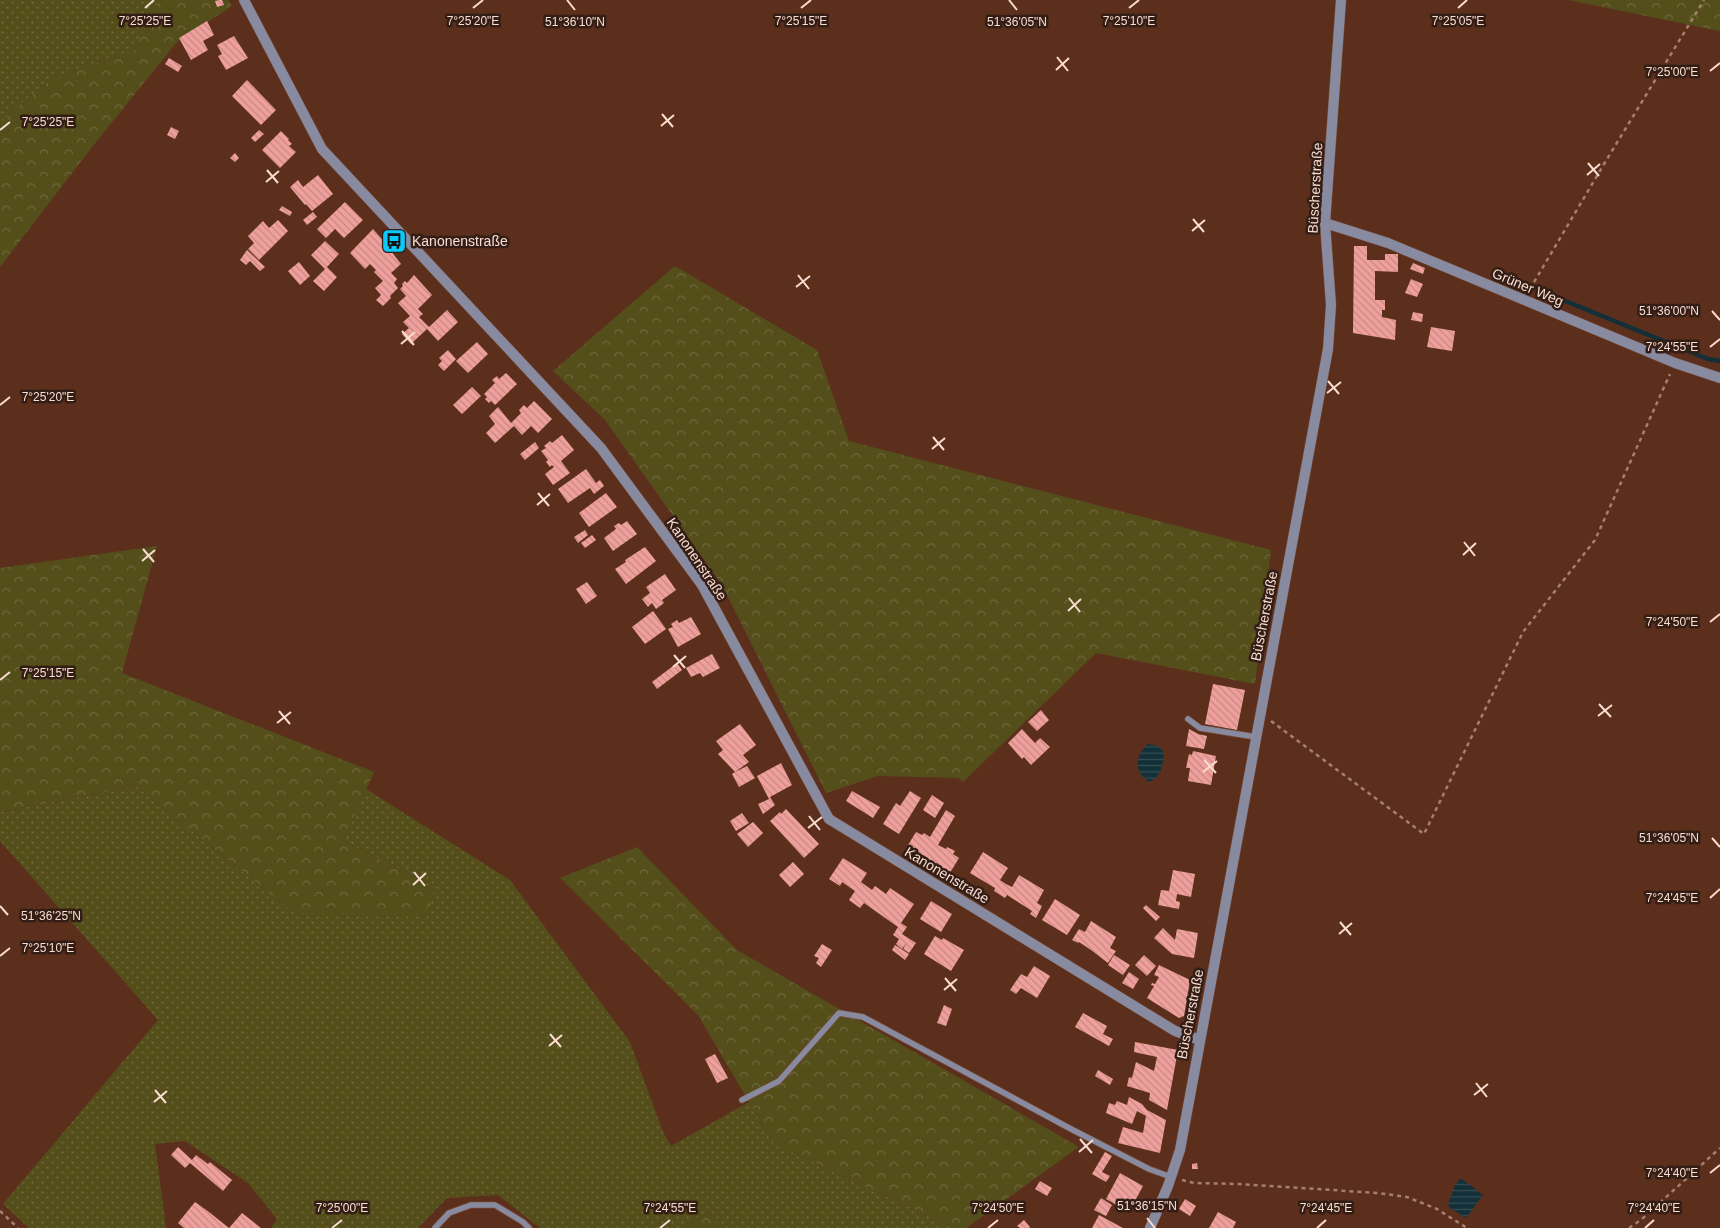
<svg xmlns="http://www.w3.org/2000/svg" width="1720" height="1228" font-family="Arial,sans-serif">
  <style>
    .grass { fill: url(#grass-dots) }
    .forest { fill: url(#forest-crowns) }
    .water { fill: url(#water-rules) }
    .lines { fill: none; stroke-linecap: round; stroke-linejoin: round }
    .stream { stroke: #133039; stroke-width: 4.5 }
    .building { fill: url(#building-back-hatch) }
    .service-casing { stroke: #754b39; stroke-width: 7 }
    .minor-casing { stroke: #754b39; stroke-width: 11 }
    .tertiary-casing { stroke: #754b39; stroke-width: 11 }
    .path { stroke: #a57f70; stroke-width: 2.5; stroke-dasharray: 4 4; stroke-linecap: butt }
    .service { stroke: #888aa0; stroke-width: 5.5 }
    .minor { stroke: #888aa0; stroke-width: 10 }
    .tertiary { stroke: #888aa0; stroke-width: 10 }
    .ticks { fill: none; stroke: #fadcd1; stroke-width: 2 }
    .labels { text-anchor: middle; stroke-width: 5; stroke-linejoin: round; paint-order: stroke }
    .street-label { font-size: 14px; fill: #fadcd1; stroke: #331e15 }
    .poi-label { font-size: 14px; fill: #fadcd1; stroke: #331e15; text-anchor: start }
    .ticks-label { font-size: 12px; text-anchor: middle; fill: #fadcd1; stroke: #331e15; stroke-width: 5; stroke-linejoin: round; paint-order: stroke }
  </style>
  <defs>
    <pattern id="grass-dots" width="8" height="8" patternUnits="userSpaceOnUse" patternTransform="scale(1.25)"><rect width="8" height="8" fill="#544e1b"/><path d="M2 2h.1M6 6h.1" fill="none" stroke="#6e673b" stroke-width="1.8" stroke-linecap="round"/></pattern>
    <pattern id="forest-crowns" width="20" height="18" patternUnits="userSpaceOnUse" patternTransform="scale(1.25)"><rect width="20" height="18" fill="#544e1b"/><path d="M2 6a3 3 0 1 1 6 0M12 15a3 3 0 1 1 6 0" fill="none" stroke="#6e673b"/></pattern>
    <pattern id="water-rules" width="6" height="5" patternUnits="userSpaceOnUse" patternTransform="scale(1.25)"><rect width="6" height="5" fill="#133039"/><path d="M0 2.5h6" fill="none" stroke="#364d55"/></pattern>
    <pattern id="building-back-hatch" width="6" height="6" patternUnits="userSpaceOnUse" patternTransform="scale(1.25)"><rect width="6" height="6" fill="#f0a09c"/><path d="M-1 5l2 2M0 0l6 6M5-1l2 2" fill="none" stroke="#c78885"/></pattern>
  </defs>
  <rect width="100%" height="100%" fill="#5c2f1c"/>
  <g class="grass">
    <polygon points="0,0 157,0 134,50 54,77 0,121"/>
    <polygon points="136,786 294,913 434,886 343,841 366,789 510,880 630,1042 663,1132 671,1146 749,1102 773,1143 953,1228 726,1228 709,1211 680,1228 540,1228 498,1195 447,1198 418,1228 271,1228 277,1219 248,1183 185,1141 155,1144 166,1228 29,1228 3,1204 158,1020 0,841 0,812"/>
  </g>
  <g class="forest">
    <polygon points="157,0 228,0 232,6 177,42 92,147 0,267 0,121 54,77 134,50"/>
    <polygon points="1568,0 1720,0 1720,31"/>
    <polygon points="675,266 817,350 849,441 1271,550 1255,684 1096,653 963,782 958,778 878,776 826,793 722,585 605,420 553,371"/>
    <polygon points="157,546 122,673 374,772 343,841 434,886 429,914 294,913 136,786 0,812 0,568"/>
    <polygon points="637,847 737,950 1079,1147 966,1228 953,1228 773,1143 698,1015 560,878"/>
    <polygon points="709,1211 726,1228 680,1228"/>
  </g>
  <g class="water">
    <path d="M1148 744 1158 746 1164 752C1163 764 1162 777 1149 782 1133 771 1135 756 1148 744Z"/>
    <polygon points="1461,1178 1483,1195 1466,1218 1450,1208 1448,1204 1455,1185"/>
  </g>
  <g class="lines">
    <polyline class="stream" points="1548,294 1708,359 1720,361"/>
  </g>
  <g class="building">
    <polygon points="219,0 222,0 224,5 217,7 215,1"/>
    <polygon points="207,21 214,35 203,41 208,50 191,60 179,38"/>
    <polygon points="234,36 248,58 226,70 218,56 222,54 217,45"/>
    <polygon points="169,58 182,66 178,72 165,64"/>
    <polygon points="247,80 276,110 261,125 232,96"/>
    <polygon points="171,127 179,131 175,139 167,135"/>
    <polygon points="259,130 264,134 255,142 251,138"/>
    <polygon points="281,131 289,139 288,140 292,144 289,146 296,152 280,168 262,150"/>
    <polygon points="235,153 239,158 235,162 230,158"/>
    <polygon points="318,175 333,194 312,211 306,204 305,205 290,187 298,180 303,187"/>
    <polygon points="345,202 363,220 344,238 335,229 326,238 317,229"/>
    <polygon points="282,206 292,212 290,216 279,210"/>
    <polygon points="313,212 317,217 307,225 303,220"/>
    <polygon points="278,220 288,231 259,260 248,249 254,243 248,236 263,221 269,228"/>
    <polygon points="373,229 388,246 386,249 390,253 391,251 401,264 391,273 397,279 394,283 398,288 390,296 391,298 383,306 376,300 381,295 375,288 383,281 374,272 376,270 370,264 365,269 350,253"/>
    <polygon points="325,241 339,254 327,267 337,277 324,291 313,281 325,269 311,255"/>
    <polygon points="1354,246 1367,246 1367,260 1385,260 1385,254 1398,254 1398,272 1375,271 1375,300 1385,300 1385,310 1382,310 1382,317 1396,320 1395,340 1353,333"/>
    <polygon points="247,250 265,267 260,271 250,261 246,265 240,260"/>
    <polygon points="299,262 310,276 300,285 288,271"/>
    <polygon points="1413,263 1425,268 1423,274 1410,269"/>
    <polygon points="414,275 432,295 418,309 423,314 419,317 429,327 447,310 458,322 438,341 427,329 411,344 402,334 409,328 403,322 410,316 398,303 406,296 400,289 403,286 402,284 405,281 407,283"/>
    <polygon points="1411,279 1423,284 1417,297 1405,293"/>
    <polygon points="1413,312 1423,314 1422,322 1411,320"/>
    <polygon points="1431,327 1455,331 1452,351 1427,347"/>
    <polygon points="477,342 488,354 468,373 456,361"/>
    <polygon points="448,350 456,359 444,371 438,365 442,361 439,358"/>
    <polygon points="506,373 517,384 495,405 491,401 489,403 485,399 487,397 484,394 495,383 492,380 497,376 499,379"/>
    <polygon points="472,387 481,396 462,414 453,405"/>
    <polygon points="534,401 552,419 538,433 531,426 522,435 514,426 495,443 486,433 495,424 489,416 498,407 511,423 521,413 519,410 524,405 527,408"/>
    <polygon points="562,435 574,450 561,461 570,473 553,485 545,474 554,467 552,465 550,467 546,462 548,460 541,451 546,448 544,446 550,441 552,443"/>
    <polygon points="535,442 539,448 525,460 520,454"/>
    <polygon points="586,469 596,483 600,480 604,486 594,494 590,488 568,503 558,489"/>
    <polygon points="606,493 617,507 589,527 579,513"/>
    <polygon points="627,521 637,534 613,551 604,538 616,529 614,526 619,523 621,525"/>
    <polygon points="585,530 588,535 578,543 574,537"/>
    <polygon points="592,535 596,540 585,548 581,543"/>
    <polygon points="645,547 656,561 626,584 615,569 626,562 625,560"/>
    <polygon points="665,574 676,590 662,600 664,603 656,609 652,603 648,607 642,599 650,593 646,587"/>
    <polygon points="587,582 597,596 586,604 576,589"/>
    <polygon points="653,611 666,629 645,644 632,627"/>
    <polygon points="691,617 701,634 678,647 668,629 673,627 671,624 677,620 679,623"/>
    <polygon points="712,654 720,668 703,677 700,673 691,677 686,668"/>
    <polygon points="677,663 682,670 657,689 652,682"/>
    <polygon points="1213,684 1245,690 1237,730 1205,724"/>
    <polygon points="1041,710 1049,720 1037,731 1028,722"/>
    <polygon points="740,724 756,745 743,755 749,762 735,772 747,766 755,778 739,787 732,774 735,772 718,754 723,750 716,741"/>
    <polygon points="1022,729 1035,743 1040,738 1050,747 1031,765 1024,757 1022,759 1008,743"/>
    <polygon points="1189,729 1198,734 1207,736 1204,749 1186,746"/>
    <polygon points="1193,751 1216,756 1211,785 1188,781 1190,768 1186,768 1187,763 1189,754 1192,755"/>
    <polygon points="781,763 792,785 770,797 775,805 763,814 758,804 769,799 757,776"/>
    <polygon points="852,791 880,807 873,818 846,801"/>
    <polygon points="910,791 921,798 899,834 883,824 896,803 900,806"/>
    <polygon points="932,795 944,803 935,818 923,810"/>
    <polygon points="786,809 819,844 804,858 770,821 780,812 781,814"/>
    <polygon points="946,810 955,816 938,845 946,849 947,847 955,851 953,854 959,858 948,876 905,850 916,832 922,835 924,833 930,837"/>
    <polygon points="742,813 749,823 736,831 730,821"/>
    <polygon points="753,822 763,833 748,847 737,834"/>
    <polygon points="983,852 1008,868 1000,880 1006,884 1012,887 1019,875 1044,890 1037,903 1042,906 1036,918 1030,914 1032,911 1007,895 1005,898 994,891 995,888 970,873"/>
    <polygon points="843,858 867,873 861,882 872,890 875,886 886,894 890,888 914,904 901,923 907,927 902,934 916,943 909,953 903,949 907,942 902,949 896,944 899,939 893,935 898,927 864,903 860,908 849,900 855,891 842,882 840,886 829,879"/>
    <polygon points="793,862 804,874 790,887 779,875"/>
    <polygon points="1173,870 1195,874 1191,897 1177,894 1176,901 1180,902 1179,909 1158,905 1161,890 1169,891"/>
    <polygon points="1055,899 1080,915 1067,935 1042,920"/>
    <polygon points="931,901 952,914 941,932 920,919"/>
    <polygon points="1146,905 1160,917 1156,921 1143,908"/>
    <polygon points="1091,921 1116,937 1110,948 1116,951 1108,963 1091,950 1079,942 1078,943 1072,940 1079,929 1085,932"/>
    <polygon points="1163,928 1175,940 1177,929 1198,933 1194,958 1172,954 1154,938"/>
    <polygon points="935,936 942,940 943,938 964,950 951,971 924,954"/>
    <polygon points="822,944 832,950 821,967 816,963 819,958 814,956"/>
    <polygon points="895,945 909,954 905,960 892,950"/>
    <polygon points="1114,955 1130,965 1123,975 1108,965"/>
    <polygon points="1144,955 1156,966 1147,976 1135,965"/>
    <polygon points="1159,965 1190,980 1184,1016 1179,1018 1147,998 1154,986 1151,985 1152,983 1155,984 1159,977 1154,975"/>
    <polygon points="1034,966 1050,976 1037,998 1021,988 1016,994 1010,990 1021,974 1027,977"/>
    <polygon points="1129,972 1139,979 1133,989 1122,983"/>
    <polygon points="944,1005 952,1009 946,1026 937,1023"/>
    <polygon points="1083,1013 1107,1026 1103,1034 1113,1039 1109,1046 1075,1027"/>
    <polygon points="1135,1042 1178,1050 1167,1110 1149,1100 1150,1093 1127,1086 1129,1077 1132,1078 1136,1062 1154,1071 1157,1057 1134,1052"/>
    <polygon points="715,1054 728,1078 717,1083 705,1059"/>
    <polygon points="1098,1070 1113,1079 1110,1085 1095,1076"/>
    <polygon points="1129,1097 1142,1104 1147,1110 1166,1120 1160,1153 1118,1143 1123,1127 1143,1133 1146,1116 1137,1111 1132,1124 1106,1113 1109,1103 1115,1105 1117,1101 1127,1105"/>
    <polygon points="178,1147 192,1160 196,1155 208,1164 210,1162 232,1180 223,1191 190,1163 185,1168 171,1155"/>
    <polygon points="1105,1152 1112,1156 1102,1172 1110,1176 1106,1182 1092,1174"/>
    <polygon points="1197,1163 1198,1169 1192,1169 1192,1164"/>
    <polygon points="1120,1173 1143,1186 1129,1212 1106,1199"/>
    <polygon points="1040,1181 1052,1188 1047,1196 1035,1189"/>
    <polygon points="1101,1198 1112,1205 1106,1216 1094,1210"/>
    <polygon points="1185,1199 1196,1206 1190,1216 1179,1209"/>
    <polygon points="195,1202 209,1212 229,1228 184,1228 178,1223"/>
    <polygon points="1218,1212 1236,1222 1233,1228 1209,1228"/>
    <polygon points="242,1213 261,1228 229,1228"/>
    <polygon points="1099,1215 1123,1228 1092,1228"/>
    <polygon points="1024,1220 1030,1227 1029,1228 1020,1228 1017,1226"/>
  </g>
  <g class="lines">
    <defs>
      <g id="service">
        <polyline points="1188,719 1200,728 1256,737"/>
        <polyline points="742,1100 779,1081 839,1013 863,1017 1071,1129 1149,1169 1171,1177"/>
        <polyline points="435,1228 449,1213 471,1205 495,1205 523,1222 529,1228"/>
      </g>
      <g id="minor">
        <polyline points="244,0 322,149 601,448 702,585 829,819 1175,1031 1200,1040"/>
        <polyline points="1325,223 1388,243 1675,363 1720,378"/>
      </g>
      <polyline id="tertiary" points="1150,1228 1168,1186 1180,1150 1328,349 1331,305 1325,223 1341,0"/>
    </defs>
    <use href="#service" class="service-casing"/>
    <use href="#minor" class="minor-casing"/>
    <use href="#tertiary" class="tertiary-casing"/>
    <g class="path">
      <polyline points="1530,289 1604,164 1704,0"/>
      <polyline points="1271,721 1424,834 1523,632 1595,540 1670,374"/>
      <polyline points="1182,1180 1194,1183 1239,1184 1378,1193 1407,1197 1437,1209 1467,1228"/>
      <polyline points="0,1211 18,1228"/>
      <polyline points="1629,1228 1642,1219 1720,1148"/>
    </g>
    <use href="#service" class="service"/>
    <use href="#minor" class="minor"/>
    <use href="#tertiary" class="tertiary"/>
  </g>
  <path class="ticks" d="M567 0 575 10M1009 0 1017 10M145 8 154 0M473 8 483 0M801 8 811 0M1129 8 1139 0M1458 8 1467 0M1057 57 1068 71M1056 70 1069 58M1710 71 1720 63M662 114 673 127M661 126 674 115M0 130 10 122M1588 163 1599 176M267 170 278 183M1587 175 1600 164M266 182 279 171M1193 219 1204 232M1192 231 1205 220M798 275 809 289M796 287 810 276M1712 311 1720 320M402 331 414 345M401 344 415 332M1710 347 1720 339M1328 381 1339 394M1327 393 1341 382M0 405 10 397M933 437 944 450M932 449 945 438M538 493 549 506M537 505 550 494M1464 542 1475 556M143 549 154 562M1463 555 1476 543M142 561 155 550M1069 598 1080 612M1068 611 1081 599M1710 622 1720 614M674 655 685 668M673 667 686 656M0 680 10 672M1599 704 1611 717M279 711 290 724M1598 716 1612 705M277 723 291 712M1204 760 1216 773M1203 772 1217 761M809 816 820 830M808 828 822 817M1712 838 1720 847M414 872 425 886M413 885 426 873M1710 898 1720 889M0 906 8 915M1340 922 1351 935M1339 934 1352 923M0 956 10 948M945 978 956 991M944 990 957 979M550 1034 561 1047M549 1046 562 1035M1476 1083 1487 1097M155 1090 166 1103M1474 1095 1488 1084M154 1102 167 1091M1080 1139 1092 1153M1079 1152 1093 1140M1710 1173 1720 1165M1147 1218 1155 1228M332 1228 342 1220M660 1228 670 1220M988 1228 998 1220M1317 1228 1326 1220M1645 1228 1654 1220"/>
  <defs>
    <symbol id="bus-square" viewBox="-11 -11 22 22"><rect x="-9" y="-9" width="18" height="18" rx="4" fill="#09cafa" stroke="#331e15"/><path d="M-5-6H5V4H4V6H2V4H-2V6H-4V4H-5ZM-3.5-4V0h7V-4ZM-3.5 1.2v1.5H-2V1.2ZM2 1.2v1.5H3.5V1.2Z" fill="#111"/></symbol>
  </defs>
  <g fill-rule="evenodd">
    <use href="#bus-square" x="380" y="227" width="28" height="28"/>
  </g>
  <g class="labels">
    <g class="street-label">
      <text transform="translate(1315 188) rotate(-87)" y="5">Büscherstraße</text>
      <text transform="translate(1528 287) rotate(23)" y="5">Grüner Weg</text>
      <text transform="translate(697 559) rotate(56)" y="5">Kanonenstraße</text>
      <text transform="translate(1264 616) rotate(-79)" y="5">Büscherstraße</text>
      <text transform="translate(947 875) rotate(31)" y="5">Kanonenstraße</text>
      <text transform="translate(1190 1014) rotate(-79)" y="5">Büscherstraße</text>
    </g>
    <g class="poi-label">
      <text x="412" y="246">Kanonenstraße</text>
    </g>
  </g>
  <g class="ticks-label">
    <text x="145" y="25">7°25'25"E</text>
    <text x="473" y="25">7°25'20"E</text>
    <text x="801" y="25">7°25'15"E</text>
    <text x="1129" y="25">7°25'10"E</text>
    <text x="1458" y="25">7°25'05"E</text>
    <text x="575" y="26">51°36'10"N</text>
    <text x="1017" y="26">51°36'05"N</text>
    <text x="1672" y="76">7°25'00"E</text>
    <text x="48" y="126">7°25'25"E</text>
    <text x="1669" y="315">51°36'00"N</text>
    <text x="1672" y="351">7°24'55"E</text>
    <text x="48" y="401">7°25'20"E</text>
    <text x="1672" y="626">7°24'50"E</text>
    <text x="48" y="677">7°25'15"E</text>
    <text x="1669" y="842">51°36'05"N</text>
    <text x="1672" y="902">7°24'45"E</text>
    <text x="51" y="920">51°36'25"N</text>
    <text x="48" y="952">7°25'10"E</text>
    <text x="1672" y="1177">7°24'40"E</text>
    <text x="1147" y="1210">51°36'15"N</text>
    <text x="342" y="1212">7°25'00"E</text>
    <text x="670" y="1212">7°24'55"E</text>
    <text x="998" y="1212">7°24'50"E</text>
    <text x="1326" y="1212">7°24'45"E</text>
    <text x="1654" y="1212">7°24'40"E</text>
  </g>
</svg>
